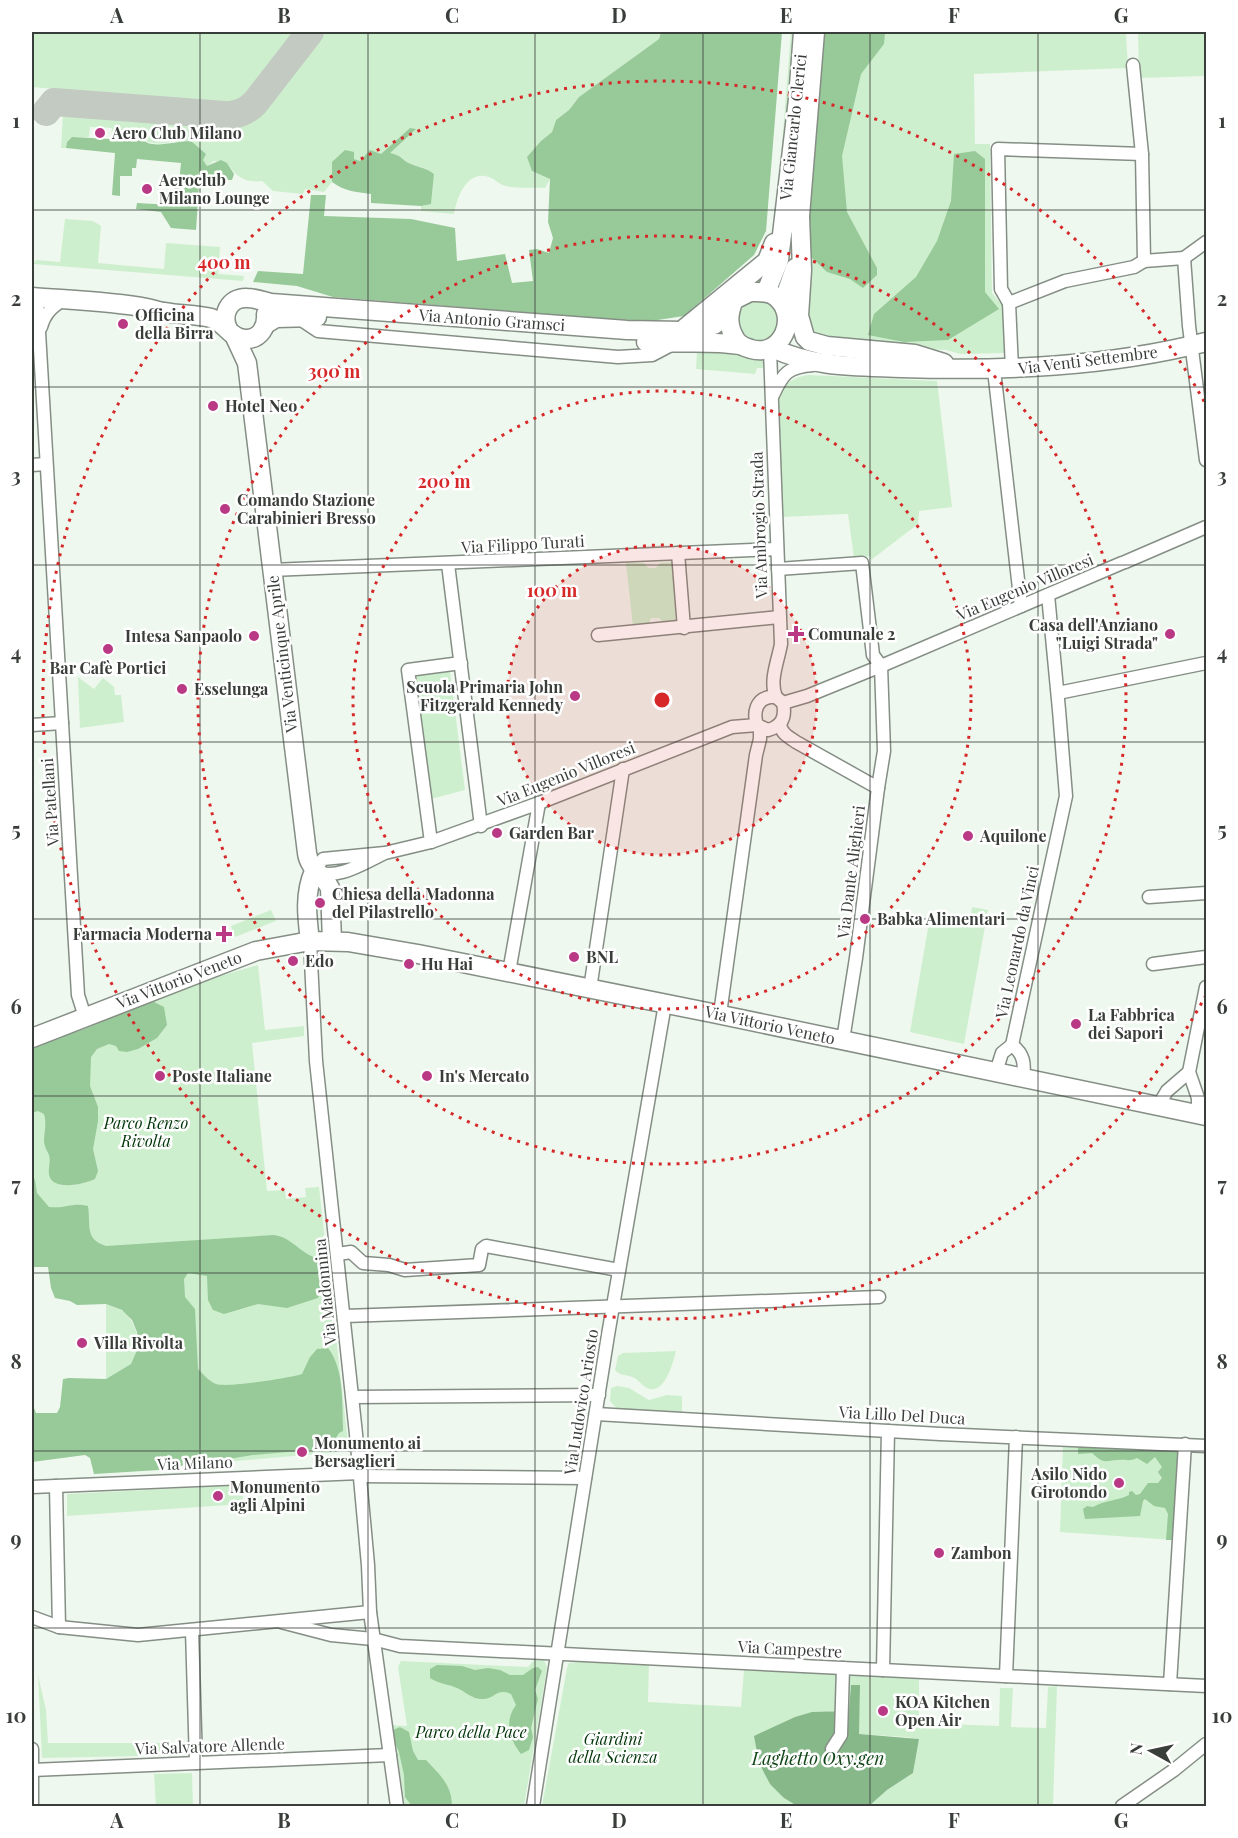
<svg xmlns="http://www.w3.org/2000/svg" width="1238" height="1838" font-family="'Playfair Display',serif">
  <style>
    .green { fill: #ceefce }
    .forest { fill: #98c999 }
    .water { fill: #87b889 }
    .lines { fill: none; stroke-linecap: round; stroke-linejoin: round }
    .taxiway { stroke: #c2cac2; stroke-width: 28 }
    .street-casing { stroke: #858e85; stroke-width: 15 }
    .secondary-casing { stroke: #858e85; stroke-width: 21 }
    .street { stroke: #fff; stroke-width: 12 }
    .secondary { stroke: #fff; stroke-width: 18 }
    .grid { fill: none; stroke: #3a3e3a; stroke-width: 1.5; stroke-opacity: 0.55 }
    .ring { fill: none; stroke: #d62828; stroke-width: 3; stroke-dasharray: 3 6 }
    .poi-dot { fill: #b93984; stroke: #fff; stroke-width: 2 }
    .labels { text-anchor: middle; stroke-width: 5; stroke-linejoin: round; paint-order: stroke }
    .street-label { font-size: 16px; fill: #3a3e3a; stroke: #fff }
    .poi-label { font-size: 16px; font-weight: bold; fill: #3a3e3a; stroke: #fff; text-anchor: start }
    .park-label { font-size: 16px; font-style: italic; fill: #003507; stroke: #fff }
    .water-label { font-size: 18px; font-style: italic; fill: #114517; stroke: #fff }
    .centre { fill: #d62828; stroke: #fff; stroke-width: 3 }
    .ring-label { font-size: 18px; text-anchor: middle; font-weight: bold; fill: #d62828; stroke: #fff; stroke-width: 5; stroke-linejoin: round; paint-order: stroke }
    .neatline { fill: none; stroke: #3a3e3a; stroke-width: 2 }
    .grid-label { font-size: 20px; text-anchor: middle; font-weight: bold; fill: #3a3e3a }
  </style>
  <rect width="100%" height="100%" fill="#eff8ef"/>
  <g class="green">
    <polygon points="32,32 295,32 246,94 240,101 231,104 32,87"/>
    <path d="M324 32H661L659 39 579 97 569 110 556 120 552 132 541 141 532 171 550 179 545 188C532 187 518 189 506 186 500 185 495 179 489 177 467 170 457 197 454 214L421 211V206L431 203 434 174C422 165 422 169 411 164 401 159 403 155 389 153L401 142 410 128 381 154 360 161 354 159 332 162V182L324 192 305 189 303 194 273 191 262 181C245 183 236 177 227 163L214 161 207 166 203 160 174 141C157 146 147 144 134 133L111 139 112 128 90 127 89 137H72L67 142 66 148H61L63 113 230 127 239 126 258 115Z"/>
    <polygon points="791,32 800,32 781,184 779,183"/>
    <polygon points="819,32 1126,32 1128,68 974,74 975,144 990,144 992,293 1004,307 1006,353 961,354 946,350 833,343 806,330 806,257"/>
    <polygon points="1138,32 1206,32 1206,76 1139,78"/>
    <polygon points="65,219 93,221 101,226 98,263 164,269 166,243 220,247 218,274 244,276 243,281 33,264 36,260 60,262"/>
    <circle cx="758" cy="321" r="20"/>
    <polygon points="729,348 763,358 764,368 757,368 755,374 696,369 697,351"/>
    <path d="M809 375 937 381 952 507 919 511 918 524 871 560 870 556 854 558 848 514 782 517 776 401C783 385 791 377 809 375Z"/>
    <polygon points="673,562 676,623 664,623 659,618 651,618 647,627 633,627 626,563 644,563 648,568 656,568 660,563"/>
    <polygon points="450,671 465,790 431,799 416,675"/>
    <polygon points="78,677 94,689 103,678 114,687 115,695 121,695 124,722 80,728"/>
    <polygon points="972,907 988,910 964,1044 910,1032 930,917 941,913 970,920"/>
    <polygon points="271,910 276,921 235,937 231,926"/>
    <polygon points="258,965 265,1030 304,1026 304,1036 252,1043 267,1191 285,1190 286,1199 306,1197 305,1188 319,1187 349,1451 182,1466 167,1246 32,1255 32,1045 200,982"/>
    <path d="M106 1304C112 1307 119 1308 124 1312 137 1324 145 1350 131 1364 124 1370 113 1374 106 1379Z"/>
    <path d="M676 1351C673 1362 665 1396 647 1388 643 1386 640 1382 636 1379 629 1374 621 1377 615 1370L618 1356 623 1353Z"/>
    <polygon points="617,1386 629,1388 649,1400 667,1395 682,1396 682,1412 617,1409 610,1401 611,1388"/>
    <polygon points="1063,1445 1178,1449 1173,1540 1060,1532"/>
    <polygon points="242,1485 243,1504 67,1516 67,1494"/>
    <polygon points="540,1659 545,1662 547,1668 524,1806 405,1806 396,1747 391,1748 388,1725 407,1726 398,1667 401,1661 528,1667 534,1660"/>
    <polygon points="578,1662 649,1665 648,1702 741,1707 744,1670 919,1679 919,1723 999,1726 1000,1688 1013,1688 1011,1727 1046,1728 1048,1687 1057,1686 1053,1806 869,1806 887,1790 913,1773 919,1739 906,1737 858,1734 860,1686 851,1685 850,1711 831,1711 784,1798 797,1806 542,1806 567,1668 569,1663"/>
    <polygon points="38,1675 46,1710 48,1743 193,1743 193,1755 42,1758"/>
    <polygon points="192,1773 193,1806 156,1806 154,1774"/>
  </g>
  <g class="forest">
    <polygon points="661,32 782,32 766,231 754,255 684,316 651,321 609,319 333,297 297,286 253,282 258,271 303,274 311,195 326,195 324,216 411,219 455,228 457,261 505,254 512,283 533,281 529,250 537,249 549,253 553,238 548,222 550,179 532,171 527,157 541,141 552,132 556,120 569,110 579,97 659,39"/>
    <polygon points="823,32 885,33 884,44 861,74 842,156 847,212 877,268 877,275 863,288 850,279 827,272 810,256 809,222"/>
    <path d="M410 128 416 129 390 153C404 156 401 160 411 164 422 169 423 166 434 174L431 204 421 206 371 203V194C356 192 344 191 332 182V162L345 150 354 152V159L360 161 370 150 381 154Z"/>
    <path d="M122 129C133 131 138 139 148 143 159 147 178 141 191 141L206 154 203 160 207 166 221 160 227 163 234 174 232 180H227L224 178 219 179V183L210 186 199 185 196 230 171 228 161 212 136 209 137 203 173 205 175 183H179L181 163 137 159 136 168H132V176H120V196L112 195 115 153 66 148 67 142 72 137 111 139 118 137 119 130Z"/>
    <polygon points="975,151 985,159 985,292 999,309 948,340 904,342 868,335 874,314 916,277 937,241 951,201 954,154"/>
    <path d="M154 1002 164 1007 167 1025 157 1038 138 1049 127 1052 119 1051 116 1046 109 1044 97 1049 91 1057 90 1086 98 1107V1121L93 1149 98 1171 95 1179C85 1184 51 1192 49 1174 48 1168 51 1161 49 1155 47 1150 45 1148 44 1142 44 1132 47 1124 44 1114L38 1111 32 1113V1047L87 1028 144 1003Z"/>
    <path d="M32 1175 35 1180 37 1193 49 1207C66 1209 72 1202 88 1206 91 1225 84 1239 106 1246L274 1235C287 1237 293 1244 303 1251 309 1256 320 1259 324 1263 334 1272 323 1289 318 1298L287 1308 258 1304 224 1314 213 1310 208 1300 207 1276 188 1273 184 1279 185 1297 195 1309 198 1369C203 1374 210 1382 216 1384 228 1388 289 1378 302 1374L310 1357 317 1349 328 1348C344 1369 342 1400 343 1426V1431L339 1433 331 1446 321 1449 253 1455 216 1461 190 1462 175 1469 94 1474 90 1458 85 1455 32 1462V1403L36 1413H57L60 1407 63 1379 69 1378 106 1379 131 1364 138 1348 137 1332 132 1320 122 1310 106 1304 77 1305 70 1301 55 1298 51 1288 48 1267H32Z"/>
    <path d="M1078 1445 1178 1449 1173 1540H1166L1168 1514 1165 1508 1154 1506 1145 1499 1143 1501 1140 1516 1085 1519 1083 1509 1087 1506 1093 1507C1105 1500 1117 1501 1129 1495V1492L1132 1491 1136 1495 1140 1494 1148 1483H1158L1162 1478 1158 1472 1162 1467 1155 1457 1147 1464 1137 1458C1129 1462 1126 1459 1118 1460 1103 1461 1104 1464 1092 1453L1078 1454Z"/>
    <path d="M437 1665 462 1666 475 1670 488 1668 500 1670 510 1675H523L533 1668 538 1667 542 1671 535 1690 538 1699 531 1728 533 1737 529 1750 521 1754C509 1739 504 1721 516 1705L511 1694C496 1688 496 1698 484 1699 473 1700 466 1692 457 1688 448 1684 439 1684 430 1678V1669Z"/>
    <path d="M400 1727 409 1732 413 1751 418 1760H426C440 1775 452 1785 452 1806H412L405 1797 404 1775 399 1752 392 1736 393 1730Z"/>
  </g>
  <polygon class="water" points="851,1685 860,1685 859,1734 919,1739 913,1773 887,1790 869,1806 797,1806 784,1798 770,1784 759,1763 754,1736 795,1717 812,1712 849,1711"/>
  <g class="lines">
    <path class="taxiway" d="M46 112 54 102 224 115C236 116 246 112 255 103L310 32"/>
    <defs>
      <g id="street">
        <polyline points="1133,65 1142,154 1144,261 1184,258"/>
        <polyline points="1184,258 1189,326 1206,460"/>
        <polyline points="1184,258 1206,242"/>
        <polyline points="37,298 78,995 85,1017"/>
        <polyline points="1009,303 1065,281 1134,267 1144,261"/>
        <polyline points="297,317 318,331 618,357 652,355 671,345"/>
        <path d="M41 327C45 313 52 307 63 300"/>
        <path d="M770 350 781 644C778 661 769 681 776 697"/>
        <polyline points="1012,369 1009,303 1001,289 998,149 1142,154"/>
        <polyline points="994,370 1021,606"/>
        <path d="M773 395C783 373 788 367 813 365"/>
        <polyline points="32,465 46,464"/>
        <polyline points="678,553 684,628"/>
        <polyline points="1125,562 1206,527"/>
        <polyline points="448,564 481,826"/>
        <polyline points="778,569 862,563 873,655 881,666"/>
        <polyline points="271,570 777,549"/>
        <polyline points="598,635 779,617"/>
        <polyline points="1058,693 1206,663"/>
        <path d="M770 697H776L783 703C786 717 782 726 768 730L757 725C753 713 756 699 770 697Z"/>
        <polyline points="783,703 807,696 881,666 1122,563"/>
        <polyline points="32,725 62,723"/>
        <path d="M780 725C782 734 789 737 796 742L878 788 856 958 843 1040"/>
        <polyline points="878,788 884,751 881,666"/>
        <polyline points="431,842 408,670 461,663"/>
        <path d="M385 853C363 863 338 881 314 871L323 859 385 853 431 842 539 803 732 727 757 725"/>
        <polyline points="1149,897 1206,893"/>
        <polyline points="310,941 316,1061 356,1434 368,1565 370,1612 397,1806"/>
        <polyline points="1153,964 1206,957"/>
        <polyline points="509,972 539,803"/>
        <polyline points="590,989 623,769"/>
        <polyline points="720,1014 756,755 760,739 760,727"/>
        <polyline points="1012,1045 1066,796 1059,710 1048,595"/>
        <path d="M1012 1045C1024 1054 1025 1064 1023 1078"/>
        <polyline points="996,1072 1002,1053 1012,1045"/>
        <polyline points="1158,1106 1167,1091 1189,1072"/>
        <polyline points="1198,1114 1198,1098 1189,1072 1206,987"/>
        <polyline points="338,1254 351,1252 363,1263 389,1265 405,1270 479,1265 482,1249 486,1246 619,1270"/>
        <polyline points="345,1316 879,1297"/>
        <polyline points="353,1397 599,1395"/>
        <polyline points="596,1414 940,1434 1206,1446"/>
        <polyline points="360,1476 585,1478"/>
        <polyline points="56,1486 59,1627"/>
        <polyline points="32,1487 360,1473"/>
        <polyline points="32,1617 59,1627 138,1635 370,1612"/>
        <polyline points="281,1622 331,1635 373,1639 400,1646 1206,1686"/>
        <polyline points="192,1630 196,1763"/>
        <polyline points="883,1670 888,1431"/>
        <polyline points="1006,1676 1016,1437"/>
        <polyline points="1170,1684 1185,1444"/>
        <polyline points="32,1749 32,1806"/>
        <polyline points="832,1749 841,1735 843,1668"/>
        <polyline points="32,1770 390,1755"/>
        <polyline points="533,1806 608,1335 665,1004"/>
        <polyline points="1122,1806 1174,1770 1206,1744"/>
      </g>
      <g id="secondary">
        <polyline points="800,217 802,270 799,316 805,337 809,341 827,346 915,354 944,363"/>
        <polyline points="799,228 815,32"/>
        <path d="M750 292C760 292 770 291 777 298 799 317 782 358 751 349 745 347 740 346 736 340 727 326 728 314 734 300Z"/>
        <polyline points="766,292 779,260 798,99 803,32"/>
        <path d="M32 297C70 300 109 301 147 308 153 309 159 312 165 312 180 315 196 314 211 318 225 322 230 339 246 339 260 339 267 327 266 314"/>
        <polyline points="785,309 786,294 795,268"/>
        <polyline points="266,324 276,318 317,317"/>
        <polyline points="685,328 767,261 774,243"/>
        <path d="M228 329C221 315 229 297 247 298 255 298 263 301 271 303L627 330 682 331 714 325 728 315"/>
        <path d="M234 335 247 363 307 853C309 869 323 874 330 888L332 941"/>
        <path d="M646 342C677 344 709 340 740 345"/>
        <path d="M772 348C816 368 855 366 902 368 1004 371 1107 367 1206 342"/>
        <path d="M310 941C307 917 304 894 314 871"/>
        <polyline points="32,1038 256,951 310,941 348,942 418,954 712,1013 1206,1116"/>
      </g>
    </defs>
    <use href="#street" class="street-casing"/>
    <use href="#secondary" class="secondary-casing"/>
    <use href="#street" class="street"/>
    <use href="#secondary" class="secondary"/>
  </g>
  <path class="grid" d="M200 32V1806M368 32V1806M535 32V1806M703 32V1806M870 32V1806M1038 32V1806M32 210H1206M32 387H1206M32 565H1206M32 742H1206M32 919H1206M32 1096H1206M32 1273H1206M32 1451H1206M32 1628H1206"/>
  <circle cx="662" cy="700" r="155" fill="#d62828" fill-opacity=".12"/>
  <g class="ring">
    <circle cx="662" cy="700" r="155"/>
    <circle cx="662" cy="700" r="309"/>
    <circle cx="662" cy="700" r="464"/>
    <path d="M1206 995A619 619 0 1 1 1206 405"/>
  </g>
  <g class="poi-dot">
    <circle cx="100" cy="133" r="6"/>
    <circle cx="147" cy="189" r="6"/>
    <circle cx="123" cy="324" r="6"/>
    <circle cx="213" cy="406" r="6"/>
    <circle cx="225" cy="509" r="6"/>
    <path d="M793 625h6v6h6v6h-6v6h-6v-6h-6v-6h6z"/>
    <circle cx="1170" cy="634" r="6"/>
    <circle cx="254" cy="636" r="6"/>
    <circle cx="108" cy="649" r="6"/>
    <circle cx="182" cy="689" r="6"/>
    <circle cx="575" cy="696" r="6"/>
    <circle cx="497" cy="833" r="6"/>
    <circle cx="968" cy="836" r="6"/>
    <circle cx="320" cy="903" r="6"/>
    <circle cx="865" cy="919" r="6"/>
    <path d="M221 925h6v6h6v6h-6v6h-6v-6h-6v-6h6z"/>
    <circle cx="574" cy="957" r="6"/>
    <circle cx="293" cy="961" r="6"/>
    <circle cx="409" cy="964" r="6"/>
    <circle cx="1076" cy="1024" r="6"/>
    <circle cx="160" cy="1076" r="6"/>
    <circle cx="427" cy="1076" r="6"/>
    <circle cx="82" cy="1343" r="6"/>
    <circle cx="302" cy="1452" r="6"/>
    <circle cx="1119" cy="1483" r="6"/>
    <circle cx="218" cy="1496" r="6"/>
    <circle cx="939" cy="1553" r="6"/>
    <circle cx="883" cy="1711" r="6"/>
  </g>
  <g class="labels">
    <g class="street-label">
      <text transform="translate(793 127) rotate(-84)" y="6">Via Giancarlo Clerici</text>
      <text transform="translate(492 320) rotate(4)" y="6">Via Antonio Gramsci</text>
      <text transform="translate(1088 360) rotate(-7)" y="6">Via Venti Settembre</text>
      <text transform="translate(759 525) rotate(-92)" y="6">Via Ambrogio Strada</text>
      <text transform="translate(523 544) rotate(-3)" y="6">Via Filippo Turati</text>
      <text transform="translate(1025 587) rotate(-23)" y="6">Via Eugenio Villoresi</text>
      <text transform="translate(282 654) rotate(-97)" y="6">Via Venticinque Aprile</text>
      <text transform="translate(566 774) rotate(-22)" y="6">Via Eugenio Villoresi</text>
      <text transform="translate(50 802) rotate(-94)" y="6">Via Patellani</text>
      <text transform="translate(851 872) rotate(-83)" y="6">Via Dante Alighieri</text>
      <text transform="translate(1017 942) rotate(-78)" y="6">Via Leonardo da Vinci</text>
      <text transform="translate(179 980) rotate(-21)" y="6">Via Vittorio Veneto</text>
      <text transform="translate(770 1025) rotate(12)" y="6">Via Vittorio Veneto</text>
      <text transform="translate(325 1292) rotate(-96)" y="6">Via Madonnina</text>
      <text transform="translate(581 1402) rotate(-81)" y="6">Via Ludovico Ariosto</text>
      <text transform="translate(902 1415) rotate(3)" y="6">Via Lillo Del Duca</text>
      <text transform="translate(195 1463) rotate(-2)" y="6">Via Milano</text>
      <text transform="translate(790 1649) rotate(3)" y="6">Via Campestre</text>
      <text transform="translate(210 1746) rotate(-2)" y="6">Via Salvatore Allende</text>
    </g>
    <g class="poi-label">
      <text x="112" y="139">Aero Club Milano</text>
      <text x="159" y="186">Aeroclub<tspan x="159" dy="18">Milano Lounge</tspan></text>
      <text x="135" y="321">Officina<tspan x="135" dy="18">della Birra</tspan></text>
      <text x="225" y="412">Hotel Neo</text>
      <text x="237" y="506">Comando Stazione<tspan x="237" dy="18">Carabinieri Bresso</tspan></text>
      <text x="1158" y="631" text-anchor="end">Casa dell'Anziano<tspan x="1158" dy="18">"Luigi Strada"</tspan></text>
      <text x="808" y="640">Comunale 2</text>
      <text x="242" y="642" text-anchor="end">Intesa Sanpaolo</text>
      <text x="108" y="674" text-anchor="middle">Bar Cafè Portici</text>
      <text x="563" y="693" text-anchor="end">Scuola Primaria John<tspan x="563" dy="18">Fitzgerald Kennedy</tspan></text>
      <text x="194" y="695">Esselunga</text>
      <text x="509" y="839">Garden Bar</text>
      <text x="980" y="842">Aquilone</text>
      <text x="332" y="900">Chiesa della Madonna<tspan x="332" dy="18">del Pilastrello</tspan></text>
      <text x="877" y="925">Babka Alimentari</text>
      <text x="212" y="940" text-anchor="end">Farmacia Moderna</text>
      <text x="586" y="963">BNL</text>
      <text x="305" y="967">Edo</text>
      <text x="421" y="970">Hu Hai</text>
      <text x="1088" y="1021">La Fabbrica<tspan x="1088" dy="18">dei Sapori</tspan></text>
      <text x="172" y="1082">Poste Italiane</text>
      <text x="439" y="1082">In's Mercato</text>
      <text x="94" y="1349">Villa Rivolta</text>
      <text x="314" y="1449">Monumento ai<tspan x="314" dy="18">Bersaglieri</tspan></text>
      <text x="1107" y="1480" text-anchor="end">Asilo Nido<tspan x="1107" dy="18">Girotondo</tspan></text>
      <text x="230" y="1493">Monumento<tspan x="230" dy="18">agli Alpini</tspan></text>
      <text x="951" y="1559">Zambon</text>
      <text x="895" y="1708">KOA Kitchen<tspan x="895" dy="18">Open Air</tspan></text>
    </g>
    <g class="park-label">
      <text x="146" y="1129">Parco Renzo<tspan x="146" dy="18">Rivolta</tspan></text>
      <text x="471" y="1738">Parco della Pace</text>
      <text x="613" y="1745">Giardini<tspan x="613" dy="18">della Scienza</tspan></text>
    </g>
    <g class="water-label">
      <text x="818" y="1765">Laghetto Oxy.gen</text>
    </g>
  </g>
  <circle cx="662" cy="700" r="9" class="centre"/>
  <g class="ring-label">
    <text x="224" y="269">400 m</text>
    <text x="334" y="378">300 m</text>
    <text x="444" y="488">200 m</text>
    <text x="552" y="597">100 m</text>
  </g>
  <rect width="1238" height="1838" fill="none" stroke="#ffffff" stroke-width="66"/>
  <g transform="translate(1151 1751) rotate(278)" stroke="#ffffff" stroke-width="4.5" paint-order="stroke">
  <path d="M0-4.5L10 22L0 15L-10 22Z" fill="#3a3e3a"/>
  <text y="-9" font-size="16" font-weight="bold" text-anchor="middle" fill="#3a3e3a">N</text>
  </g>
  <rect x="33" y="33" width="1172" height="1772" class="neatline"/>
  <g class="grid-label">
    <text x="117" y="23">A</text>
    <text x="284" y="23">B</text>
    <text x="452" y="23">C</text>
    <text x="619" y="23">D</text>
    <text x="786" y="23">E</text>
    <text x="954" y="23">F</text>
    <text x="1121" y="23">G</text>
    <text x="16" y="128">1</text>
    <text x="1222" y="128">1</text>
    <text x="16" y="306">2</text>
    <text x="1222" y="306">2</text>
    <text x="16" y="483">3</text>
    <text x="1222" y="483">3</text>
    <text x="16" y="660">4</text>
    <text x="1222" y="660">4</text>
    <text x="16" y="837">5</text>
    <text x="1222" y="837">5</text>
    <text x="16" y="1014">6</text>
    <text x="1222" y="1014">6</text>
    <text x="16" y="1192">7</text>
    <text x="1222" y="1192">7</text>
    <text x="16" y="1369">8</text>
    <text x="1222" y="1369">8</text>
    <text x="16" y="1546">9</text>
    <text x="1222" y="1546">9</text>
    <text x="16" y="1723">10</text>
    <text x="1222" y="1723">10</text>
    <text x="117" y="1828">A</text>
    <text x="284" y="1828">B</text>
    <text x="452" y="1828">C</text>
    <text x="619" y="1828">D</text>
    <text x="786" y="1828">E</text>
    <text x="954" y="1828">F</text>
    <text x="1121" y="1828">G</text>
  </g>
</svg>
